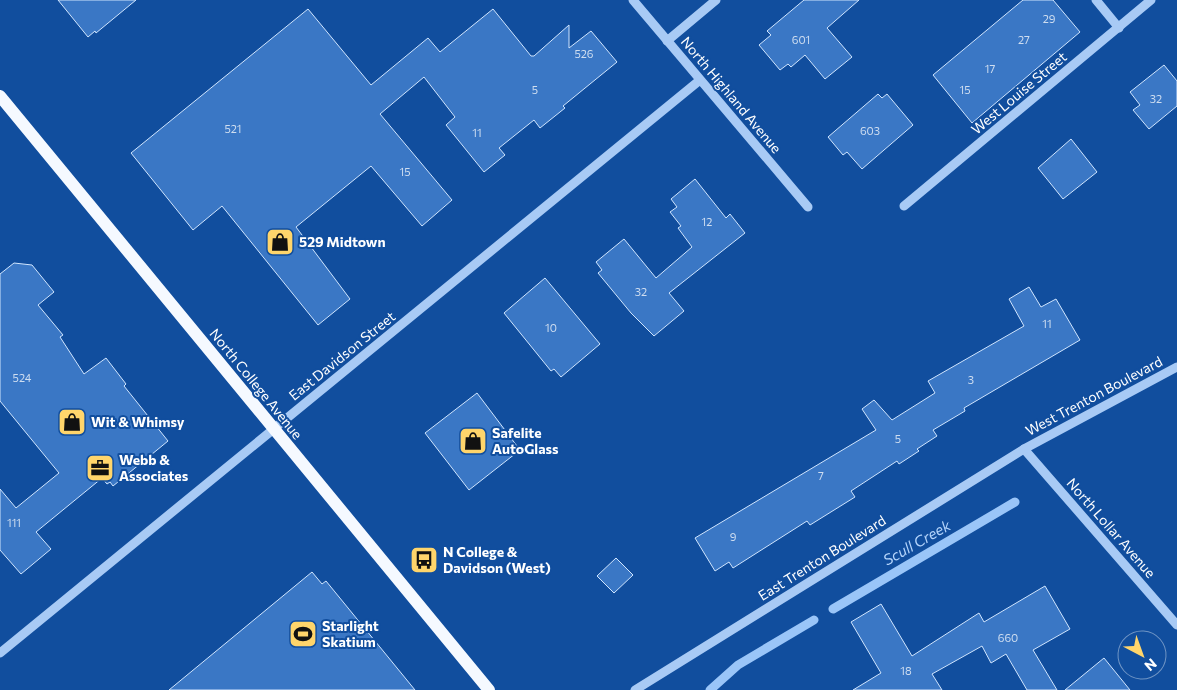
<svg xmlns="http://www.w3.org/2000/svg" width="1177" height="690" font-family="Commissioner,sans-serif">
  <style>
    .lines { fill: none; stroke-linecap: round; stroke-linejoin: round }
    .stream { stroke: #9ac5f8; stroke-width: 9 }
    .building { fill: #3a77c5; stroke: #d0e5fe }
    .minor { stroke: #a8caf5; stroke-width: 9 }
    .major { stroke: #f5f9ff; stroke-width: 12 }
    .labels { text-anchor: middle; stroke-width: 4; stroke-linejoin: round; paint-order: stroke }
    .number-label { font-size: 11px; fill: #ceddf0 }
    .street-label { font-size: 14px; fill: #fff; stroke: #114e9e }
    .poi-label { font-size: 14px; font-weight: bold; fill: #fff; stroke: #114e9e; text-anchor: start }
    .water-label { font-size: 15px; font-style: italic; fill: #b4d4fb; stroke: #114e9e }
  </style>
  <rect width="100%" height="100%" fill="#114e9e"/>
  <g class="lines">
    <g class="stream">
      <polyline points="833,609 1015,502"/>
      <polyline points="710,690 738,665 814,620"/>
    </g>
  </g>
  <g class="building">
    <polygon points="58,0 136,0 96,33 95,31 88,37"/>
    <polygon points="804,0 859,0 827,28 852,57 825,79 805,55 791,67 788,64 780,70 759,45 771,35 767,31"/>
    <polygon points="1023,0 1053,0 1080,32 972,123 933,75"/>
    <polygon points="308,9 371,85 428,38 440,52 493,9 531,56 534,56 569,25 569,48 591,31 617,62 563,106 565,108 540,128 534,120 499,148 505,155 484,172 446,125 455,117 424,77 380,114 452,200 422,226 371,166 296,227 350,299 318,325 222,206 193,230 131,153"/>
    <polygon points="1164,65 1177,81 1177,106 1149,129 1133,110 1140,105 1130,92"/>
    <polygon points="878,94 882,98 887,94 913,125 862,169 847,152 843,155 828,137"/>
    <polygon points="1071,139 1097,172 1063,199 1038,168"/>
    <polygon points="695,179 726,218 730,214 745,233 669,293 684,311 654,336 631,313 598,273 602,270 596,262 624,239 656,278 692,247 678,228 681,226 670,212 677,207 671,199"/>
    <polygon points="14,263 32,265 54,292 38,305 63,335 60,337 84,374 106,358 126,384 124,386 168,441 113,486 110,482 107,484 102,478 36,532 51,549 21,574 0,550 0,489 16,508 59,473 0,401 0,274"/>
    <polygon points="545,278 600,344 561,377 554,369 551,371 504,313"/>
    <polygon points="1029,287 1041,307 1056,299 1080,340 964,408 965,411 933,430 937,436 917,449 919,451 899,464 897,461 851,491 855,497 810,525 807,521 733,568 729,562 715,571 695,538 876,430 862,409 874,400 892,420 935,393 928,381 1024,326 1009,299"/>
    <polygon points="477,393 520,450 469,490 425,433"/>
    <polygon points="616,558 633,575 614,593 597,576"/>
    <polygon points="312,572 322,584 326,581 415,690 169,690"/>
    <polygon points="1045,586 1070,629 1033,650 1057,690 1027,690 1006,654 991,663 982,646 932,674 942,690 853,690 881,673 851,622 881,604 912,656 979,613 984,622"/>
    <polygon points="1104,658 1130,690 1065,690"/>
  </g>
  <g class="lines">
    <g class="minor">
      <polyline points="633,0 808,207"/>
      <polyline points="1096,0 1119,28"/>
      <polyline points="667,41 716,0"/>
      <polyline points="904,206 1151,0"/>
      <polyline points="1024,449 1177,625"/>
      <polyline points="0,653 700,80"/>
      <polyline points="635,690 1024,449 1177,367"/>
    </g>
    <polyline class="major" points="0,96 489,690"/>
  </g>
  <defs>
    <symbol id="shop-square" viewBox="-11 -11 22 22"><rect x="-9" y="-9" width="18" height="18" rx="4" fill="#ffd56b" stroke="#114e9e"/><path d="M-5-2.5h2.3a2.7 3.5 0 0 1 5.4 0H5L5.5 6h-11ZM-1.5-2.5h3a1.5 2.3 0 0 0-3 0Z" fill="#111"/></symbol>
    <symbol id="office-square" viewBox="-11 -11 22 22"><rect x="-9" y="-9" width="18" height="18" rx="4" fill="#ffd56b" stroke="#114e9e"/><path d="M-6-3h4V-5.5h4V-3h4V5H-6ZM-1-4.5V-3h2v-1.5ZM-6 0V1H6V0Z" fill="#111"/></symbol>
    <symbol id="bus-square" viewBox="-11 -11 22 22"><rect x="-9" y="-9" width="18" height="18" rx="4" fill="#ffd56b" stroke="#114e9e"/><path d="M-5-6H5V4H4V6H2V4H-2V6H-4V4H-5ZM-3.5-4V0h7V-4ZM-3.5 1.2v1.5H-2V1.2ZM2 1.2v1.5H3.5V1.2Z" fill="#111"/></symbol>
    <symbol id="stadium-square" viewBox="-11 -11 22 22"><rect x="-9" y="-9" width="18" height="18" rx="4" fill="#ffd56b" stroke="#114e9e"/><path d="M0-5a6.5 5 0 1 0 0 10a6.5 5 0 1 0 0-10ZM-3.5-1.8h7v3.6h-7Z" fill="#111"/></symbol>
  </defs>
  <g fill-rule="evenodd">
    <use href="#shop-square" x="264" y="226" width="32" height="32"/>
    <use href="#shop-square" x="56" y="406" width="32" height="32"/>
    <use href="#shop-square" x="457" y="425" width="32" height="32"/>
    <use href="#office-square" x="84" y="452" width="32" height="32"/>
    <use href="#bus-square" x="408" y="544" width="32" height="32"/>
    <use href="#stadium-square" x="287" y="618" width="32" height="32"/>
  </g>
  <g class="labels">
    <g class="number-label">
      <text x="1049" y="23">29</text>
      <text x="801" y="44">601</text>
      <text x="1024" y="44">27</text>
      <text x="584" y="58">526</text>
      <text x="990" y="73">17</text>
      <text x="535" y="94">5</text>
      <text x="965" y="94">15</text>
      <text x="1156" y="103">32</text>
      <text x="233" y="133">521</text>
      <text x="870" y="135">603</text>
      <text x="477" y="137">11</text>
      <text x="405" y="176">15</text>
      <text x="707" y="226">12</text>
      <text x="641" y="296">32</text>
      <text x="1047" y="328">11</text>
      <text x="551" y="332">10</text>
      <text x="22" y="382">524</text>
      <text x="971" y="384">3</text>
      <text x="898" y="443">5</text>
      <text x="821" y="480">7</text>
      <text x="14" y="527">111</text>
      <text x="733" y="541">9</text>
      <text x="1008" y="642">660</text>
      <text x="906" y="675">18</text>
    </g>
    <g class="street-label">
      <text transform="translate(1019 93) rotate(-40)" y="5">West Louise Street</text>
      <text transform="translate(731 95) rotate(50)" y="5">North Highland Avenue</text>
      <text transform="translate(342 356) rotate(-39)" y="5">East Davidson Street</text>
      <text transform="translate(256 384) rotate(51)" y="5">North College Avenue</text>
      <text transform="translate(1094 396) rotate(-28)" y="5">West Trenton Boulevard</text>
      <text transform="translate(1111 528) rotate(49)" y="5">North Lollar Avenue</text>
      <text transform="translate(822 558) rotate(-32)" y="5">East Trenton Boulevard</text>
    </g>
    <g class="poi-label">
      <text x="299" y="247">529 Midtown</text>
      <text x="91" y="427">Wit &amp; Whimsy</text>
      <text x="492" y="438">Safelite<tspan x="492" dy="16">AutoGlass</tspan></text>
      <text x="119" y="465">Webb &amp;<tspan x="119" dy="16">Associates</tspan></text>
      <text x="443" y="557">N College &amp;<tspan x="443" dy="16">Davidson (West)</tspan></text>
      <text x="322" y="631">Starlight<tspan x="322" dy="16">Skatium</tspan></text>
    </g>
    <g class="water-label">
      <text transform="translate(917 543) rotate(-30)" y="5">Scull Creek</text>
    </g>
  </g>
  <g transform="translate(1142 655) rotate(139)"><circle r="24" fill="#114e9e" stroke="#7095c5"/>
  <path d="M0-4L9 19L0 12L-9 19Z" fill="#ffd56b"/>
  <text y="-8" font-size="14" font-weight="bold" text-anchor="middle" fill="#ffffff">N</text>
  </g>
</svg>
